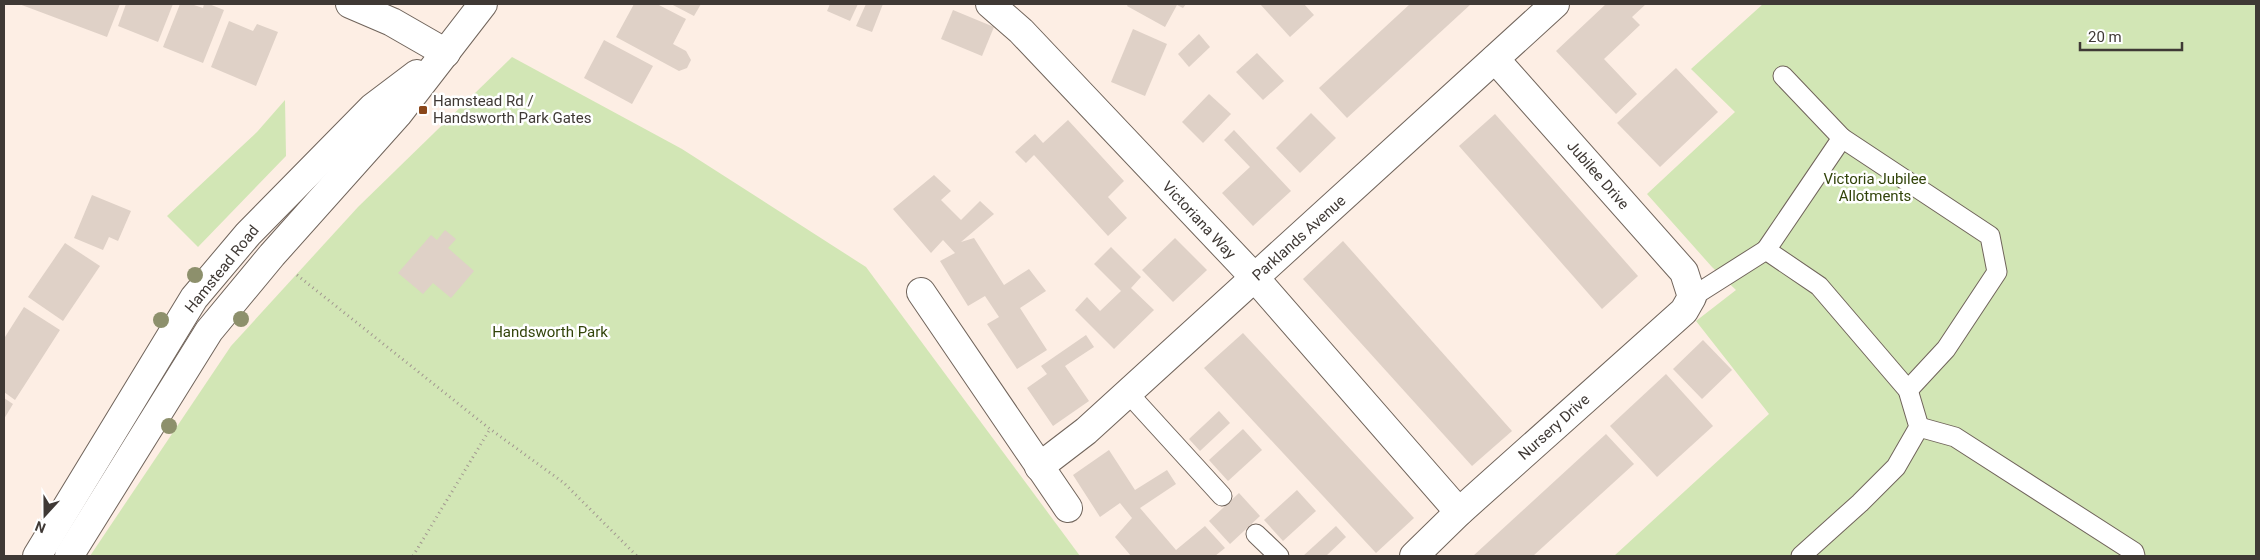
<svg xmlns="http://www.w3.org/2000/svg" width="2260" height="560" font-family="Roboto,sans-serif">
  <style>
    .green { fill: #d2e6b5 }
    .building { fill: #dfd1c7 }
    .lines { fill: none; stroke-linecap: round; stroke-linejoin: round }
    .lane-casing { stroke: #70645b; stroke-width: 21 }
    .street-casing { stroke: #70645b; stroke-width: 30 }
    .secondary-casing { stroke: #70645b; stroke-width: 30 }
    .path { stroke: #a29790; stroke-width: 3; stroke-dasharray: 1 4; stroke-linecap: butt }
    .lane { stroke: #fff; stroke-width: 19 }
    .street { stroke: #fff; stroke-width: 28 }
    .secondary { stroke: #fff; stroke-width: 28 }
    .tree { fill: #8d906c }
    .poi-dot { fill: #8a4619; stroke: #fff; stroke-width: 2 }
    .labels { text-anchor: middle; stroke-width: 5; stroke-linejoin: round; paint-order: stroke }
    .poi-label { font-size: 15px; fill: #3f3935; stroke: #fff; text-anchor: start }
    .street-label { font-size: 15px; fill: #3f3935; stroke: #fff }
    .park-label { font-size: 15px; fill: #32440a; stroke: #fff }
  </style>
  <rect width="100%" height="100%" fill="#fdeee4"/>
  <g class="green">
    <polygon points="1763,4 2256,4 2256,556 1614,556 1769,414 1696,321 1736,290 1712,267 1647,194 1735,112 1691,69"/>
    <polygon points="512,57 682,149 866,267 1080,556 90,556 231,346 358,207"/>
    <polygon points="285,100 286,156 198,247 167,216 257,132"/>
  </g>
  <g class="building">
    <polygon points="19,4 120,4 107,37"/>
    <polygon points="126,4 173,4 158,42 118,26"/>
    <polygon points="180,4 191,4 203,8 204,4 209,4 224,10 203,63 163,47"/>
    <polygon points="634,4 657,4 686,19 673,44 686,51 691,60 687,68 679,71 616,37"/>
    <polygon points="671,4 701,4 694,16"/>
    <polygon points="830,4 858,4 850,21 827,11"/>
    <polygon points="866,4 883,4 872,32 856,26"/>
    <polygon points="1128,4 1186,4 1183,8 1177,5 1165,27 1127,6"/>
    <polygon points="1260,4 1304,4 1314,15 1290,37"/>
    <polygon points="1410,4 1471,4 1347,118 1319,88"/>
    <polygon points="1606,4 1646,4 1632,17 1640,25 1604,59 1637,94 1616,114 1556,51"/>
    <polygon points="953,10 994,27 982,56 941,39"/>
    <polygon points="229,21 253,31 257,24 278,32 256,86 211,67"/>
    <polygon points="1133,29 1167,44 1145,96 1111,82"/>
    <polygon points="1199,34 1210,47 1189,67 1178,54"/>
    <polygon points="604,40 653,66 632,104 584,78"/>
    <polygon points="1257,53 1284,81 1263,100 1236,72"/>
    <polygon points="1676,68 1718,112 1660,167 1617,123"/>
    <polygon points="1209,94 1231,114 1203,143 1182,122"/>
    <polygon points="1311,113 1336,138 1300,173 1276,148"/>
    <polygon points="1495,114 1638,276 1602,309 1459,146"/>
    <polygon points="1068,120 1124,181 1108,197 1127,218 1108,236 1034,155 1026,163 1015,152 1035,134 1043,143"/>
    <polygon points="1234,130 1291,191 1253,226 1222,193 1250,167 1224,140"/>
    <polygon points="934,175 951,191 941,200 961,220 980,201 994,214 961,242 974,238 1004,285 1029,269 1046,291 1020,308 1047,350 1017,369 987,324 999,317 985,296 968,306 940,261 955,253 943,240 931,253 893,209"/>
    <polygon points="92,195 131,211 118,241 109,237 103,250 74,238"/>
    <polygon points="445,230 456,239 448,248 474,271 451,298 433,283 423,294 398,273 431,235 437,240"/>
    <polygon points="1175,238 1207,270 1173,302 1142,270"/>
    <polygon points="1343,241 1512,431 1472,466 1303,279"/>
    <polygon points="65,243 100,266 63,321 28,297"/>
    <polygon points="1111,247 1141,277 1131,288 1154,310 1114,349 1075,310 1087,297 1100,311 1121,291 1094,264"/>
    <polygon points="24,307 60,330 15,400 4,392 4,336 5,337"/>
    <polygon points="1243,333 1414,518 1376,553 1204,368"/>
    <polygon points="1086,335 1094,347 1065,366 1089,401 1053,426 1027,388 1047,374 1041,366"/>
    <polygon points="1703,340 1732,370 1702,399 1673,369"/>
    <polygon points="1666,374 1713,426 1657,477 1610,426"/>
    <polygon points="4,398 13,404 4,419"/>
    <polygon points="1219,411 1230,423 1200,451 1189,439"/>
    <polygon points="1243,429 1262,450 1228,481 1209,460"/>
    <polygon points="1606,434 1634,464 1533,556 1473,556"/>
    <polygon points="1109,450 1135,490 1167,470 1176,484 1140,508 1176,550 1205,526 1225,548 1215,556 1131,556 1115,537 1132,518 1120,503 1100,517 1073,475"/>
    <polygon points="1297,490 1316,511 1283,541 1264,520"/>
    <polygon points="1239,493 1260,516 1230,544 1209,521"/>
    <polygon points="1336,526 1346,537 1326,556 1303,556"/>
  </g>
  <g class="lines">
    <defs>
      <g id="lane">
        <polyline points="1842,138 1990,236 1997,272 1946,349 1908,390"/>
        <polyline points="1766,250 1842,138 1783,76"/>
        <polyline points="1692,297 1766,250 1819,286 1908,390 1919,427 1896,467 1860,503 1801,556"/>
        <polyline points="1128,393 1222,496"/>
        <polyline points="1919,427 1955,437 2134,552 2135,556"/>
        <polyline points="1256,534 1279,556"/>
      </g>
      <g id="street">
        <polyline points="350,4 392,22 446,53"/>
        <polyline points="990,4 1021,31 1255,278 1459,512"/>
        <polyline points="921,292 1068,508"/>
        <polyline points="1039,467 1086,431 1555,4"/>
        <polyline points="1414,556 1459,512 1684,311 1692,297 1684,272 1495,59"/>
      </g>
      <g id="secondary">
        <polyline points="37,556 194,298 248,234 372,108 417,74"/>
        <polyline points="69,556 209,331 272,255 398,114 483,4"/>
      </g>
    </defs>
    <use href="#lane" class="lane-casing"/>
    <use href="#street" class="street-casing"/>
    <use href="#secondary" class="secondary-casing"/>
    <g class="path">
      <polyline points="297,275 490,429 564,483 637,556"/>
      <polyline points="413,556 490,429"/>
    </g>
    <use href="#lane" class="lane"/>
    <use href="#street" class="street"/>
    <use href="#secondary" class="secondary"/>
  </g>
  <g class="tree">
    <circle cx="195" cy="275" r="8"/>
    <circle cx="241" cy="319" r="8"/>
    <circle cx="161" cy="320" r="8"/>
    <circle cx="169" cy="426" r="8"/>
  </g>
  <rect class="poi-dot" x="418" y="105" width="10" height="10" rx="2.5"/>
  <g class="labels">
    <g class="poi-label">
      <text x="433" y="106">Hamstead Rd /<tspan x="433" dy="17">Handsworth Park Gates</tspan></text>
    </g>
    <g class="street-label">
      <text transform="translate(1598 175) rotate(49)" y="5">Jubilee Drive</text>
      <text transform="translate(1199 220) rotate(47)" y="5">Victoriana Way</text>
      <text transform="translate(1299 238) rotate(-42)" y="5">Parklands Avenue</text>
      <text transform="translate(222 269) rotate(-51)" y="5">Hamstead Road</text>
      <text transform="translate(1554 427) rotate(-42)" y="5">Nursery Drive</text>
    </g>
    <g class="park-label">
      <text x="1875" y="184">Victoria Jubilee<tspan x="1875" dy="17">Allotments</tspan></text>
      <text x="550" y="337">Handsworth Park</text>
    </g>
  </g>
  <rect width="2260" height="560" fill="none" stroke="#3f3935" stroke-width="10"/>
  <g transform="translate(45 515) rotate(201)" stroke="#ffffff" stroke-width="4" paint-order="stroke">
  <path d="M0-4L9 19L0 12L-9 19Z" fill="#3f3935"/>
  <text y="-8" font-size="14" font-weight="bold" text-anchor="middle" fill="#3f3935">N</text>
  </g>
  <path d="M2080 42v8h102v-8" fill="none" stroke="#3f3935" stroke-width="2.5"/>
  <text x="2088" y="42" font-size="15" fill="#3f3935" stroke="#ffffff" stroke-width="4" paint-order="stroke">20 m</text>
</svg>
